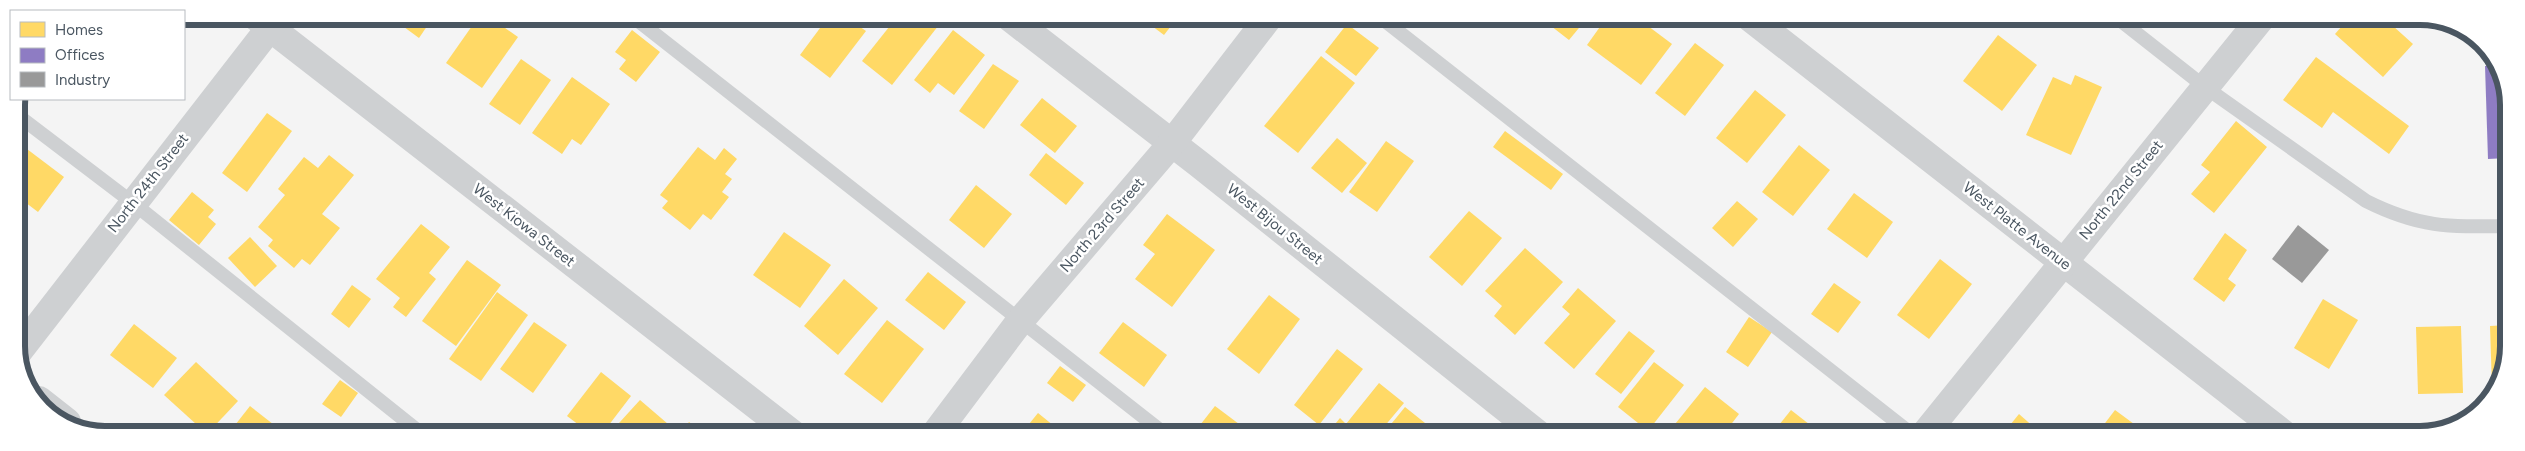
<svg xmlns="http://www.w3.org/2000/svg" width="2525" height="451" font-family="Figtree,sans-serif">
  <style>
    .homes { fill: #ffd966 }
    .offices { fill: #8e7cc3 }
    .industry { fill: #999 }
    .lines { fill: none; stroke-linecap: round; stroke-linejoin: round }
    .lane { stroke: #ced0d2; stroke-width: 14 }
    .street { stroke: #ced0d2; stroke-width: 28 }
    .labels { text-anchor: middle; stroke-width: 5; stroke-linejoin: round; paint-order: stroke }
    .street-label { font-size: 15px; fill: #4a5661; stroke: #fff }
    .rim { fill: none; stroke: #4a5661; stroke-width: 6 }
  </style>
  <rect width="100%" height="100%" fill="#f4f4f4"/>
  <g class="homes">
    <polygon points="389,16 434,16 419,38"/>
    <polygon points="479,16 488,16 518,37 482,88 446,63"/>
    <polygon points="829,16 846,17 866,31 830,78 800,55"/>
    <polygon points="897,17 937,17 942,21 892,85 862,61"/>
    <polygon points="1140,17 1178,17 1164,35"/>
    <polygon points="1545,17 1588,17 1569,40 1542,19"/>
    <polygon points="1607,17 1636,17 1672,44 1641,85 1587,45"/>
    <polygon points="2350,17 2383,17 2413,44 2383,77 2335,34"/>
    <polygon points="1347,24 1379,48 1356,76 1325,52"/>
    <polygon points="632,30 660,52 636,82 619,69 626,60 615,52"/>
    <polygon points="953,30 985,55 954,95 938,83 930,93 914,80"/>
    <polygon points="1998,35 2037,65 2002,111 1963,81"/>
    <polygon points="1695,43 1724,65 1685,116 1655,93"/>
    <polygon points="1321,56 1355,83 1298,153 1264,126"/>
    <polygon points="2316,57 2409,126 2389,154 2333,112 2322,128 2283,100"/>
    <polygon points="521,59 551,80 520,125 489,104"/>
    <polygon points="993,64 1019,81 984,129 959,111"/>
    <polygon points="2075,75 2102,87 2071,155 2026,135 2053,77 2071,85"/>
    <polygon points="572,77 610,104 581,145 572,139 562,154 532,133"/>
    <polygon points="1755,90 1786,115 1747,163 1716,138"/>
    <polygon points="1042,98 1077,126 1055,153 1020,125"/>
    <polygon points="267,113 292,131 247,192 222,173"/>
    <polygon points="2236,121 2267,147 2214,213 2191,194 2210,172 2201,165"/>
    <polygon points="1505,131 1563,174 1551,190 1493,147"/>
    <polygon points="1337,138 1367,163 1342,193 1311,168"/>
    <polygon points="1386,141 1414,161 1377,212 1349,192"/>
    <polygon points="19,143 64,177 38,212 17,196 17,146"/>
    <polygon points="1799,145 1830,170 1793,216 1762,192"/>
    <polygon points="698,147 715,160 724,148 737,159 725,174 732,179 722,192 729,197 711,220 703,214 690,230 662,208 668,201 660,195"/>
    <polygon points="1046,153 1084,183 1066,205 1029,175"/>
    <polygon points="329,155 354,175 322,214 340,228 310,265 302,259 294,268 268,246 273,240 258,227 285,195 278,189 304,157 318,168"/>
    <polygon points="976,185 1012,214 984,248 949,220"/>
    <polygon points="192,192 214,210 208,217 216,224 199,245 169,220"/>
    <polygon points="1854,193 1893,222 1867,258 1827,229"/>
    <polygon points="1737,201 1758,219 1733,247 1712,228"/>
    <polygon points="1469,211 1502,238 1462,286 1429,257"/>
    <polygon points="1167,214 1215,250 1172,307 1135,279 1155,254 1143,245"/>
    <polygon points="421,224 450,247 429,273 436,279 406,317 393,307 400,298 376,279"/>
    <polygon points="18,227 27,234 18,246"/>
    <polygon points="784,232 831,265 800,308 753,275"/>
    <polygon points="2225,233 2247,250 2228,279 2236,285 2224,302 2193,279"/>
    <polygon points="250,237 277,266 255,287 228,258"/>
    <polygon points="1525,248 1563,282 1515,335 1494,316 1502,306 1485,291"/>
    <polygon points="1940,259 1972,284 1929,339 1897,315"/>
    <polygon points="467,260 501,285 456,346 422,321"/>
    <polygon points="928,272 966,302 944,330 905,300"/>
    <polygon points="844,279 878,308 838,355 804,326"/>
    <polygon points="1834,283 1861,302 1838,333 1811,314"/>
    <polygon points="352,285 371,299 349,328 331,314"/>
    <polygon points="1578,288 1616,321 1574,369 1544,343 1570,314 1562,307"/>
    <polygon points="497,292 528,315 481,381 449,359"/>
    <polygon points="1269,295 1300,319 1259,374 1227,349"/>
    <polygon points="2323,299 2358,320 2329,369 2294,348"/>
    <polygon points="1749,317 1772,332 1748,367 1726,352"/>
    <polygon points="887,320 924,349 882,403 844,374"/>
    <polygon points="534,322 567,345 533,393 500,369"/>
    <polygon points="1123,322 1167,355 1144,387 1099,353"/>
    <polygon points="134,324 177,358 153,388 110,355"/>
    <polygon points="2508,325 2508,358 2492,388 2490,326"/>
    <polygon points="2461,326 2463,393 2418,394 2416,327"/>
    <polygon points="1629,331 1655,351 1621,394 1595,374"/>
    <polygon points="1337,349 1363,369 1319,425 1294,405"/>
    <polygon points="196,362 238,401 207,434 164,395"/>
    <polygon points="1654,362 1684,385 1648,431 1618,407"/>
    <polygon points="1060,366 1086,385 1073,402 1047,383"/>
    <polygon points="601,372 631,396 602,434 591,434 567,416"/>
    <polygon points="340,380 358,393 341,417 322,404"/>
    <polygon points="1379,383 1404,403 1378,434 1327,434 1340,418 1346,424"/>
    <polygon points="1705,387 1739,414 1723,435 1667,434"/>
    <polygon points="640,400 668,424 659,434 609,434"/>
    <polygon points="250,406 278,428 274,434 228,434"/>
    <polygon points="1215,406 1239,424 1231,434 1193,434"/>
    <polygon points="1405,407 1430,427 1424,434 1383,434"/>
    <polygon points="1791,410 1823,435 1771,435"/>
    <polygon points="2115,410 2149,435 2096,435"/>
    <polygon points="1038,413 1064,434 1021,434"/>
    <polygon points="2019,414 2043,435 2002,435"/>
    <polygon points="689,422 705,434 679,434"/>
  </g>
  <polygon class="offices" points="2485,66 2495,66 2507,88 2507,158 2488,159"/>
  <polygon class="industry" points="2298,225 2329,250 2302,283 2272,259"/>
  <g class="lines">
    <g class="lane">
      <polyline points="632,16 1165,434"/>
      <polyline points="1380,17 1913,435"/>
      <path d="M2116 17 2205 87 2366 201C2420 228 2449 227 2507 226"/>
      <polyline points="16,114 133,203 422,434"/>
    </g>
    <g class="street">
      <polyline points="255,16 793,434"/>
      <polyline points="1009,17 1199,164 1538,434"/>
      <polyline points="1749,17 2285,435"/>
      <polyline points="19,351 279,16"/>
      <polyline points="39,400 67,422"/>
      <polyline points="935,434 1020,321 1172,143 1269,17"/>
      <polyline points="1924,435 2262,17"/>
    </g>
  </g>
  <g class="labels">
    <g class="street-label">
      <text transform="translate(148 183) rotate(-52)" y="5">North 24th Street</text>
      <text transform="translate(2121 190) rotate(-51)" y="5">North 22nd Street</text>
      <text transform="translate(1275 224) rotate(39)" y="5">West Bijou Street</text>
      <text transform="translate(524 225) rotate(38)" y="5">West Kiowa Street</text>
      <text transform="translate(1102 225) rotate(-49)" y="5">North 23rd Street</text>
      <text transform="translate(2017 226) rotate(38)" y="5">West Platte Avenue</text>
    </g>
  </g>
  <path d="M0 0H2525V451H0ZM105 25H2420A80 80 0 0 1 2500 105V346A80 80 0 0 1 2420 426H105A80 80 0 0 1 25 346V105A80 80 0 0 1 105 25Z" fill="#fff" fill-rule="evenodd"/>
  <path class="rim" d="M105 25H2420A80 80 0 0 1 2500 105V346A80 80 0 0 1 2420 426H105A80 80 0 0 1 25 346V105A80 80 0 0 1 105 25Z"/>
  <rect x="10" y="10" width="175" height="90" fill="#ffffff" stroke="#b7bbc0"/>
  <rect x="20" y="22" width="25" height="15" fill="#ffd966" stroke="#b7bbc0"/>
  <text x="55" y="35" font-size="15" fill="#4a5661">Homes</text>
  <rect x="20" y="48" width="25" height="15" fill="#8e7cc3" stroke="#b7bbc0"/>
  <text x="55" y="60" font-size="15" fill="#4a5661">Offices</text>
  <rect x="20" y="72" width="25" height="15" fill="#999999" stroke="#b7bbc0"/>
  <text x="55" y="85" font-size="15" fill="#4a5661">Industry</text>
</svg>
